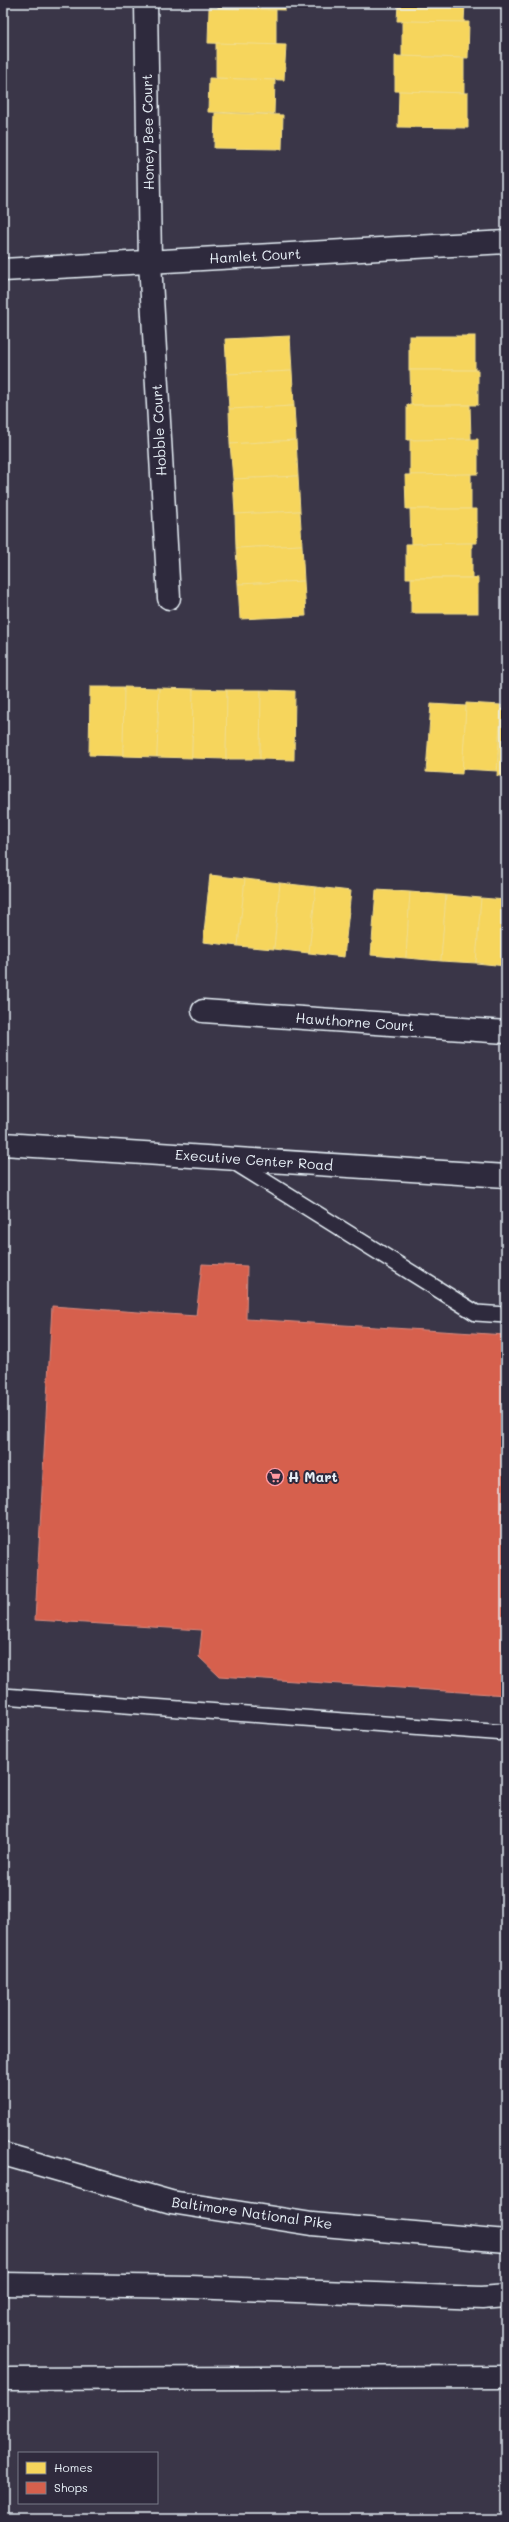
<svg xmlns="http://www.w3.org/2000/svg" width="509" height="2522" font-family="Mali,sans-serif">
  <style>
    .homes { fill: #f6d55c; stroke: #f2dd8b }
    .shops { fill: #d6604d; stroke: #db8c80 }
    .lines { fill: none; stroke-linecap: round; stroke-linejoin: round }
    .lane-casing { stroke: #e8f1f8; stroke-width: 18 }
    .street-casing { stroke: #e8f1f8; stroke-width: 25 }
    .primary-casing { stroke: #e8f1f8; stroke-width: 25 }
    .lane { stroke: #2f2a3d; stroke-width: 15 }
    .street { stroke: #2f2a3d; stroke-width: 22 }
    .primary { stroke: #2f2a3d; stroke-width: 22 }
    .labels { text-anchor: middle; stroke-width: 4; stroke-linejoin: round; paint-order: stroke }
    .street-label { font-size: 14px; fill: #e8f1f8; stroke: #2f2a3d }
    .poi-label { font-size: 14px; font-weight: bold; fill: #e8f1f8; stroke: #2f2a3d; text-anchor: start }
  </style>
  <rect width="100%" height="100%" fill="#3a3648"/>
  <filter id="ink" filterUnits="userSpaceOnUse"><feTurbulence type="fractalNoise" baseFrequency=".025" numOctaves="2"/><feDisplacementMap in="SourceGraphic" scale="8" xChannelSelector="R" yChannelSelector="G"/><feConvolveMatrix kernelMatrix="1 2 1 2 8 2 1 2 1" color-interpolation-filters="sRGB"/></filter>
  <g filter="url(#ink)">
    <g class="homes">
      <polygon points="218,3 285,3 285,10 218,8"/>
      <polygon points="398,3 465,3 464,22 397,21"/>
      <polygon points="209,8 276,10 276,45 208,43"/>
      <polygon points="402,21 469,22 468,58 402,56"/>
      <polygon points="216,43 286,45 284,80 216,78"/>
      <polygon points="395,56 464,58 464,93 395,91"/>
      <polygon points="209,78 275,80 274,114 208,112"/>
      <polygon points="399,91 468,93 468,128 398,127"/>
      <polygon points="215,113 283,115 282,149 214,148"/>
      <polygon points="290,336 292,371 227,374 225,339"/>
      <rect x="409" y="336" width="66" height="34"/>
      <polygon points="410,370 478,370 478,405 411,405"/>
      <polygon points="292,371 294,406 229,409 227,374"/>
      <polygon points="407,405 470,405 471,439 407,440"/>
      <polygon points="294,406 296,440 230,444 229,409"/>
      <polygon points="478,439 478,474 410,475 410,440"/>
      <polygon points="296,440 298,476 233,479 230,444"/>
      <polygon points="471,474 471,509 406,509 405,475"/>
      <polygon points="298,476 300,511 235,514 233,479"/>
      <polygon points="410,509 477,509 477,543 411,544"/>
      <polygon points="300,511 302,545 236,548 235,514"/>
      <polygon points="472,543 472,578 406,578 406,544"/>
      <polygon points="302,545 304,581 238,584 236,548"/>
      <rect x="411" y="578" width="67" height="35"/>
      <polygon points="304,581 306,616 240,619 238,584"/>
      <polygon points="90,687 124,687 123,756 89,755"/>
      <polygon points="124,687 159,688 157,757 123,756"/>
      <polygon points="159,688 193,689 192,758 157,757"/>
      <polygon points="193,689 227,690 226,759 192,758"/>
      <polygon points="227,690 261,690 260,759 226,759"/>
      <polygon points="261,690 295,691 294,760 260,759"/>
      <polygon points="466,703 501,705 497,771 462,769"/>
      <polygon points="431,704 466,706 462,774 426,772"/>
      <polygon points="501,709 506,709 506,776 497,776"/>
      <polygon points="210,875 245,879 238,946 203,942"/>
      <polygon points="245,879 280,883 274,949 238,946"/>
      <polygon points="280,883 316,887 309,953 274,949"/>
      <polygon points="316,887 351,891 344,957 309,953"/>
      <polygon points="376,890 410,892 406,958 371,955"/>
      <polygon points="410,892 446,895 441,961 406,958"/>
      <polygon points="446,895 481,898 476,963 441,961"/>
      <polygon points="481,898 506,900 506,966 476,963"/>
    </g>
    <polygon class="shops" points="202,1264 247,1266 246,1319 506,1335 506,1695 219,1676 199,1657 202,1630 35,1620 52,1306 196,1316"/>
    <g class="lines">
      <defs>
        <g id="lane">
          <polyline points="231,1160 476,1313 506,1315"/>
          <polyline points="3,1696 506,1733"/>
        </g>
        <g id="street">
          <polyline points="146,3 150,262 169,598"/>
          <polyline points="3,270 506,242"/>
          <polyline points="203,1011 506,1032"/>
          <polyline points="3,1144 506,1176"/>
        </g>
        <g id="primary">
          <polyline points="3,2154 171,2202 312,2224 506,2241"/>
          <polyline points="3,2284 189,2287 482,2298 506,2296"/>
          <polyline points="3,2379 506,2377"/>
        </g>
      </defs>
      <use href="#lane" class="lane-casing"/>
      <use href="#street" class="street-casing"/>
      <use href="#primary" class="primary-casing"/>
      <use href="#lane" class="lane"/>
      <use href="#street" class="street"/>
      <use href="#primary" class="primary"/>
    </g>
  </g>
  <defs>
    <symbol id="supermarket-ring" viewBox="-11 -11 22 22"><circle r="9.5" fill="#2f2a3d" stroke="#ff9aa2" stroke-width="1.5"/><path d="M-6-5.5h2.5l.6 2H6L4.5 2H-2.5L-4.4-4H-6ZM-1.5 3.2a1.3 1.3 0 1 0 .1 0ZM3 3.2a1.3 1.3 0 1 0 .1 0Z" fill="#ff9aa2"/></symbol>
  </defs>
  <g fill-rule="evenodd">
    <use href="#supermarket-ring" x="265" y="1467" width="20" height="20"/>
  </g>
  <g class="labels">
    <g class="street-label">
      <text transform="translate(148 132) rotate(-91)" y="5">Honey Bee Court</text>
      <text transform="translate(255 256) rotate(-3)" y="5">Hamlet Court</text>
      <text transform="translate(159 430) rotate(-93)" y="5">Hobble Court</text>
      <text transform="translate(355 1022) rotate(4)" y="5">Hawthorne Court</text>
      <text transform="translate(254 1160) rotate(4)" y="5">Executive Center Road</text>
      <text transform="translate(252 2213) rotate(8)" y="5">Baltimore National Pike</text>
    </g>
    <g class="poi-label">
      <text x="288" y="1482">H Mart</text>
    </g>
  </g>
  <rect width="509" height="2522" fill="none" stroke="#2f2a3d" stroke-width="16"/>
  <rect x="8" y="8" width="493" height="2506" fill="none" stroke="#e8f1f8" stroke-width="1.5" filter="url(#ink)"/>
  <rect x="18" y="2452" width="140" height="52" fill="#2f2a3d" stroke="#797a88"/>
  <rect x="26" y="2462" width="20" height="12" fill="#f6d55c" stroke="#797a88"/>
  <text x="54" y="2472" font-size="12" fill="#e8f1f8">Homes</text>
  <rect x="26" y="2482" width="20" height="12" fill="#d6604d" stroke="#797a88"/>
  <text x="54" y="2492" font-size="12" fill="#e8f1f8">Shops</text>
</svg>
